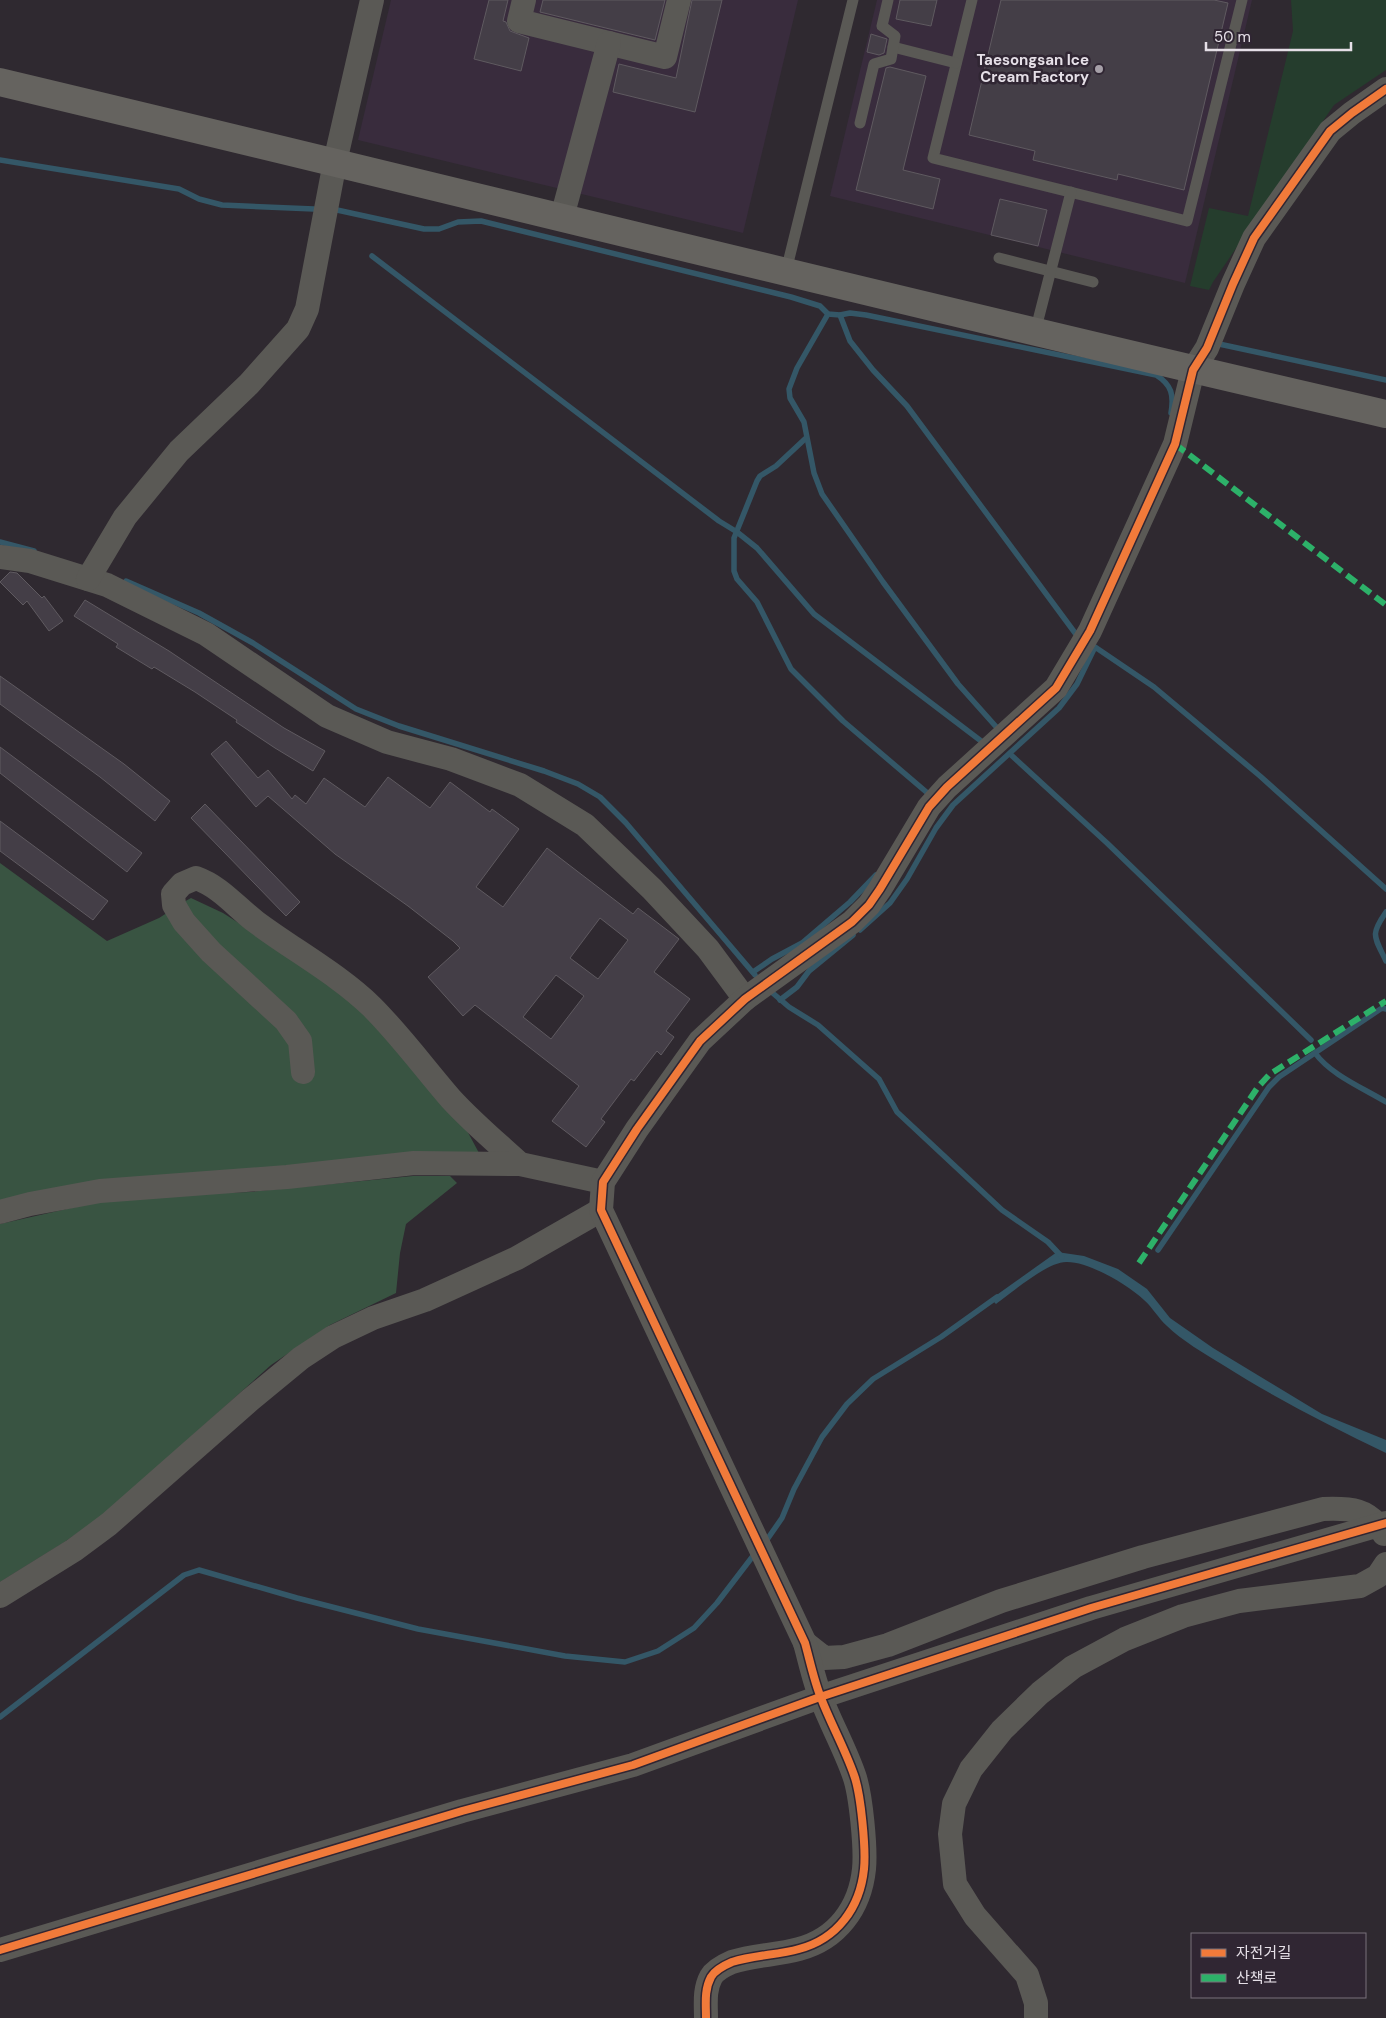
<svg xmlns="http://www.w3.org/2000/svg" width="1386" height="2018" font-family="'DM Sans','Noto Sans KR',sans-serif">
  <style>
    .built { fill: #392c3d }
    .green { fill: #253d2d }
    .forest { fill: #395442 }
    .water { fill: #345767 }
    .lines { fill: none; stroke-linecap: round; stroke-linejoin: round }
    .stream { stroke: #345767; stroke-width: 5.5 }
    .building { fill: #443e47; stroke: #5f5a60; fill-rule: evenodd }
    .lane { stroke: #5a5955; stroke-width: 11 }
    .street { stroke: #5a5955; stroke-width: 24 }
    .secondary { stroke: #65635f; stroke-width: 28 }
    .quiet { stroke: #2db169; stroke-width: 6; stroke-dasharray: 12 6; stroke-linecap: butt }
    .cycleway-casing { stroke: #302633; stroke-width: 11 }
    .cycleway { stroke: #f17a3a; stroke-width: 8 }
    .poi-dot { fill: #a59fa7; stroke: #302633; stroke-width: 2 }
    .labels { text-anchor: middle; stroke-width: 5; stroke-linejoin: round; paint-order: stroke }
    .poi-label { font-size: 15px; font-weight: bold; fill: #e5dfe7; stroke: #302633; text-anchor: end }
  </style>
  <rect width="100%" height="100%" fill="#2f2930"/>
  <g class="built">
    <polygon points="391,0 798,0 743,233 358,140"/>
    <polygon points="877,0 1252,0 1185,283 830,196"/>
  </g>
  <polygon class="green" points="1291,0 1386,0 1386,70 1334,105 1213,282 1209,290 1190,286 1209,208 1248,216 1293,31"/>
  <g class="forest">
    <polygon points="0,863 107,941 159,918 170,911 248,990 309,1063 231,961 182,903 191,898 223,913 332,982 374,1021 464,1125 479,1153 0,1202"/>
    <polygon points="413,1176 450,1176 457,1183 406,1224 400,1253 396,1293 330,1325 271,1365 105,1514 63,1543 0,1582 0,1224 120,1197 250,1192"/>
  </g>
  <path class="water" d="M1057 1252 1084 1256 1118 1269 1147 1289 1170 1318 1213 1348 1322 1414 1386 1440V1453C1330 1426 1275 1398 1223 1365 1205 1354 1181 1340 1167 1326 1158 1318 1153 1308 1144 1300 1128 1285 1090 1262 1067 1262 1048 1261 1013 1292 996 1304L991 1299Z"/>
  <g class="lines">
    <g class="stream">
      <polyline points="0,160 179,189 199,199 222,205 314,209"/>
      <path d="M337 210 424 229H439L458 222 481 221 791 297 820 306 828 314 840 315 850 313 866 315 1156 375C1172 385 1174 395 1171 413"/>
      <polyline points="372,256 719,521 737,532 757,548 814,614 985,744"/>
      <polyline points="828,314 797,368 789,389 790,398 804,422 814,473 822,494 883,582 958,684 999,730"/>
      <polyline points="840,315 850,341 873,370 907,406 1078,637"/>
      <polyline points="1219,344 1386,380"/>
      <polyline points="806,438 776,466 760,476 757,481 734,538 734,571 737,579 757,602 791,669 843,721 931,796"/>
      <polyline points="0,542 34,551"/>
      <polyline points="126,581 199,613 253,643 356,709 399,726 544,771 578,784 600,797 626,823 755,975"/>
      <polyline points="1010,754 1107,843 1311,1040"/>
      <path d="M1386 912C1370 935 1374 936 1386 961"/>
      <polyline points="860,930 890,903 907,879 936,828 953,805 1059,708 1077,684 1095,647 1154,687 1260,776 1386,889"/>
      <polyline points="753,972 772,959 802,943 850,902 876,875"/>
      <polyline points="768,989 789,1007 818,1025 879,1079 897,1112 1002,1210 1048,1242 1062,1257"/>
      <polyline points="780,1000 797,987 809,971 853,935"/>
      <path d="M1315 1053C1331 1075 1363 1088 1386 1102"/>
      <polyline points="1158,1250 1269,1087 1279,1077 1382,1008 1386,1009"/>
      <polyline points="764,1544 782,1518 794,1489 822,1437 847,1404 873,1379 941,1337 997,1297"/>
      <polyline points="0,1717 184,1575 199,1570 297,1598 418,1629 565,1656 625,1662 658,1651 694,1628 717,1603 756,1552"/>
    </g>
  </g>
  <g class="building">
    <polygon points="489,0 508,0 503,21 506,22 510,31 529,38 521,71 474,59"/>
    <polygon points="543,0 665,0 655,40 540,12"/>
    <polygon points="692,0 722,0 695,112 613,92 619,64 676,78"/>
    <polygon points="900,0 937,0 931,26 896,19"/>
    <polygon points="1001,0 1214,0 1228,3 1184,190 1118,174 1117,180 1033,160 1035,151 969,135"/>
    <polygon points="871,34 887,39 884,53 879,55 867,52"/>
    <polygon points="890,67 926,76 903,170 940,179 933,209 856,190 886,68"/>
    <polygon points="1000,199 1047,210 1038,246 991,235"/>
    <polygon points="10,572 17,573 42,598 44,596 63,621 49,631 27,601 23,605 0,582"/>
    <polygon points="85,600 169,651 284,728 325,751 313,771 275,748 236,722 237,720 195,692 154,667 152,669 116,647 118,644 74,616"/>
    <polygon points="0,676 124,764 170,801 155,821 100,777 0,704"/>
    <path d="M226 741 258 778 268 770 292 799 295 795 306 804 324 778 365 807 388 777 430 808 450 782 490 812 492 809 519 829 476 887 503 907 547 848 633 914 638 908 679 939 654 972 690 999 666 1031 674 1037 661 1055 657 1051 634 1081 631 1079 601 1119 605 1122 586 1147 552 1121 579 1086 475 1005 463 1016 428 977 460 948 453 941 408 906 335 854 268 796 256 807 211 754ZM600 918 628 940 598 979 570 958ZM556 975 584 996 551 1039 523 1017Z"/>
    <polygon points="0,747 142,853 127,872 0,773"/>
    <polygon points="205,804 300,902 286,916 191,818"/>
    <polygon points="0,821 108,901 93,920 0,851"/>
  </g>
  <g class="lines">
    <g class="lane">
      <polyline points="972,0 933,158 1187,221 1242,0"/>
      <polyline points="893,47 956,63"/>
      <polyline points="860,123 874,64 891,59 895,36 882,26 888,0"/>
      <polyline points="999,258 1093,282"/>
      <polyline points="786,271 853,0"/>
      <polyline points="1035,332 1071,192"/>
    </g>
    <g class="street">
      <polyline points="524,0 519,21 665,57 679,0"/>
      <polyline points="562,217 609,43"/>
      <polyline points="0,557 30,561 107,585 206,634 327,716 387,742 451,759 520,785 585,825 652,889 708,949 745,999"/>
      <polyline points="88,579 125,517 179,451 249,384 298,329 307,309 335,162 372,0"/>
      <path d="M303 1072 300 1041 286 1021 211 952 184 922 174 905 173 894 182 884 196 878C221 887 236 907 256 922 295 951 338 974 372 1007 401 1036 425 1069 451 1099 472 1122 497 1143 520 1164"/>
      <polyline points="0,1212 30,1204 100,1191 287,1177 414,1163 520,1164 603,1182"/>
      <polyline points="0,1596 74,1550 109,1524 250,1400 301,1358 333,1337 373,1318 425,1300 517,1258 601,1210"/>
      <path d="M805 1643 824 1658 844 1657 888 1645 1001 1601 1143 1557 1323 1509C1350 1508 1369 1508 1384 1534"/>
      <polyline points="0,1950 462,1811 633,1765 820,1697 1091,1608 1386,1523"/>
      <path d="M706 2018C706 2004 704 1990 711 1977 715 1970 725 1965 732 1962 754 1955 778 1955 799 1949 837 1939 860 1908 864 1869 866 1849 861 1794 854 1775 845 1749 831 1724 821 1698 814 1681 810 1661 805 1643L601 1210 603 1182 637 1129 700 1041 745 999 852 922 869 905 880 889 929 807 947 787 1056 688 1090 631 1175 444 1193 370 1207 348 1233 284 1254 238 1330 131 1352 113 1386 89"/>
      <polyline points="1036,2018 1036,2003 1027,1975 975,1916 955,1884 950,1834 954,1804 971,1769 1002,1730 1040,1693 1073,1667 1125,1639 1183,1616 1239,1601 1360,1586 1378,1576 1386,1564"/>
    </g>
    <path class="secondary" d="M0 82C462 192 923 308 1386 414"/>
    <g class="quiet">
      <polyline points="1175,444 1386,605"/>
      <polyline points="1139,1263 1258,1087 1270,1074 1386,1001"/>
    </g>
    <defs>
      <g id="cycleway">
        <polyline points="0,1950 462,1811 633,1765 820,1697 1091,1608 1386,1523"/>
        <path d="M706 2018C706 2004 704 1990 711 1977 715 1970 725 1965 732 1962 754 1955 778 1955 799 1949 837 1939 860 1908 864 1869 866 1849 861 1794 854 1775 845 1749 831 1724 821 1698 814 1681 810 1661 805 1643L601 1210 603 1182 637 1129 700 1041 745 999 852 922 869 905 880 889 929 807 947 787 1056 688 1090 631 1175 444 1193 370 1207 348 1233 284 1254 238 1330 131 1352 113 1386 89"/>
      </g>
    </defs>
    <use href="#cycleway" class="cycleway-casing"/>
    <use href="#cycleway" class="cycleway"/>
  </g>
  <circle class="poi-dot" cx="1099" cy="69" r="5"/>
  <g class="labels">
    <g class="poi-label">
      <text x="1089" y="65">Taesongsan Ice<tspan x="1089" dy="17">Cream Factory</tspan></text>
    </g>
  </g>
  <rect x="1191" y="1933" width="175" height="65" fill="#302633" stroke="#78707b"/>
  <rect x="1201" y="1949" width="25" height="8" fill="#f17a3a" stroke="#78707b"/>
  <text x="1236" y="1958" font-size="15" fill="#e5dfe7">자전거길</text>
  <rect x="1201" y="1974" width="25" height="8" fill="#2db169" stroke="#78707b"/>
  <text x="1236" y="1983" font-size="15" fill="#e5dfe7">산책로</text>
  <path d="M1206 42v8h145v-8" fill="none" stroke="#e5dfe7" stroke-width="2.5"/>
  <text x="1214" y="42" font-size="15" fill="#e5dfe7" stroke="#302633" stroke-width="4" paint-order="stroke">50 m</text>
</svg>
